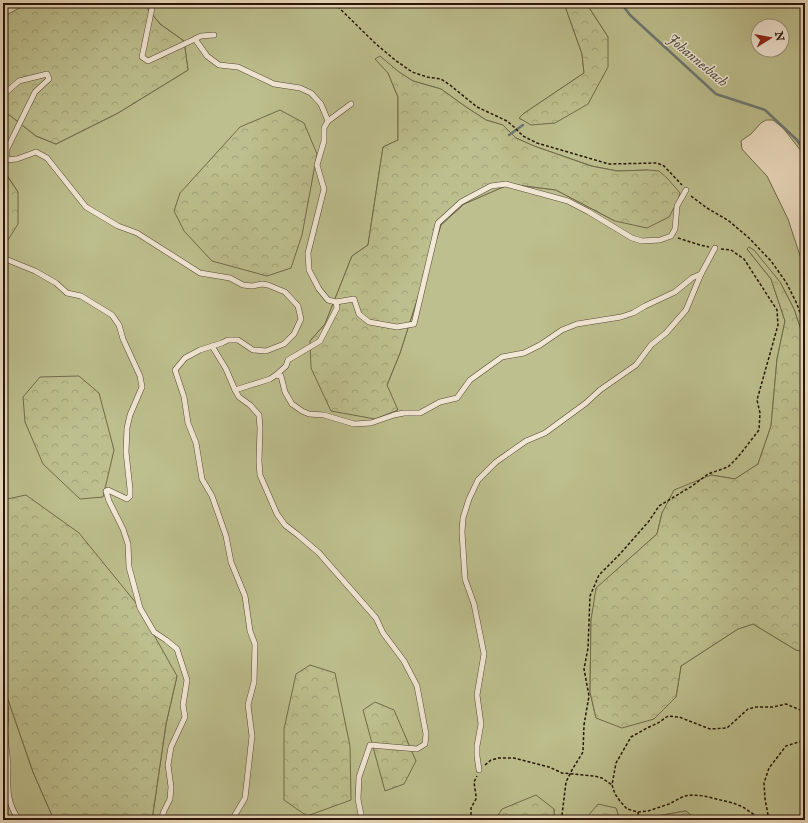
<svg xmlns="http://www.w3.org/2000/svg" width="808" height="823" font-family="'IM FELL English',serif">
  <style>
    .green { fill: #bdbf8e; stroke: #716a4a; fill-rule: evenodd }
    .forest { fill: url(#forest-crowns); stroke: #716a4a }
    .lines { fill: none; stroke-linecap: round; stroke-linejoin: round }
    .stream { stroke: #6c7872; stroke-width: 2.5 }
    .lane-casing { stroke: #564734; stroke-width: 6 }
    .path { stroke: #251505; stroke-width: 1.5; stroke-dasharray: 3 2; stroke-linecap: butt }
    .lane { stroke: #f2e8d6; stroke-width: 5 }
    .labels { text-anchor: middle; stroke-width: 3; stroke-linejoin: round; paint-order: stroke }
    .water-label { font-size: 15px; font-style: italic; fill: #4e4f44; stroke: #f2e8d6 }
  </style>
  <defs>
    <pattern id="forest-crowns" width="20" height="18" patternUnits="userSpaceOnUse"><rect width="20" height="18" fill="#bdbf8e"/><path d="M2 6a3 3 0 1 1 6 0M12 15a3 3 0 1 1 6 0" fill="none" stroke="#a2a379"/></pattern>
  </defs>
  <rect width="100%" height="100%" fill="#ebdcc0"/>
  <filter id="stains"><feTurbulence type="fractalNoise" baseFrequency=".005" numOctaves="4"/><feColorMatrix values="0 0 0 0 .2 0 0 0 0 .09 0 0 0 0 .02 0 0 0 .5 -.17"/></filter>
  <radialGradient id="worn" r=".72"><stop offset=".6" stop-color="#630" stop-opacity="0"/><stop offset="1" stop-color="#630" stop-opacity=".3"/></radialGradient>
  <g class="green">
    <path d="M143 3H564L582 54 584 73 523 114 520 119 555 123 608 37 586 3H805V156L783 128 773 120H766L761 123 751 134 741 141 742 149 751 159 767 176 788 219 805 271V342L794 309 780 282 747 249 771 279 785 321 777 359 771 426 758 464 735 479 711 475 662 513 657 534 597 588 591 620 590 692 596 718 676 697 681 666 738 629 753 624 796 650 805 652V820H697L686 811 656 816 654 820H620L616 808 588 816 589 820H554V809H503L495 820H152L166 724 177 676 3 511V242L5 243 18 192 3 169V110L36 136 56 144 118 113 188 70 184 41 160 24ZM758 26H782V50H758ZM376 59 399 72 413 81 441 89 466 107 486 120 503 125 516 138 534 146 592 166 617 171 648 170 615 221 556 190 510 184 464 204 441 225 400 353 387 385 310 341 325 324 352 256 368 245 383 147 398 140V97L388 73Z"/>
    <polygon points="3,685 33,772 54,820 3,820"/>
  </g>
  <g class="forest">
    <polygon points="28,3 143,3 160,24 184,41 188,70 118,113 56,144 36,136 3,110 3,17"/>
    <polygon points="564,3 586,3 608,37 608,67 588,104 555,123 531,125 519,118 523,114 584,73 582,54"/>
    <polygon points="380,56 399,72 413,81 441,89 466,107 486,120 503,125 516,138 534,146 591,166 617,171 648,170 659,171 668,179 680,193 678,200 669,217 647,228 615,221 556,190 510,184 464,204 441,225 400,353 387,385 398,410 375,419 331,411 311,368 310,341 325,324 352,256 368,245 383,147 398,140 398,97 388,73 375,59"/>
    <polygon points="280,110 304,123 317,154 302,235 291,268 267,276 212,261 184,231 174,211 180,193 240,127"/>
    <polygon points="3,170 18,192 18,224 6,243 3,242"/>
    <polygon points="749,247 754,250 780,282 794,309 805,342 805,652 796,650 753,624 738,629 681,666 676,697 654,719 622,728 596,718 590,692 591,620 596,588 657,534 662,513 674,490 711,475 735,479 758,464 771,426 777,359 785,321 771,279 747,249"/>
    <polygon points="79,376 99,393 114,450 103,497 80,499 43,464 25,422 23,397 40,377"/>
    <polygon points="26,495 79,533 136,603 177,676 166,724 152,820 54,820 33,772 3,685 3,511 7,499"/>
    <polygon points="310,665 335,673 350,746 351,800 307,816 284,800 284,729 296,674"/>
    <polygon points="375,702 394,710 416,761 404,784 385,791 363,710"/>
    <polygon points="536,795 554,809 554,820 495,820 502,809"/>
    <polygon points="598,804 616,808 620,820 589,820 588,816"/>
    <polygon points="686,811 697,820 654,820 656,816"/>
  </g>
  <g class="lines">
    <g class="stream">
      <polyline points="621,3 630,15 716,94 765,110 797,140 805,151"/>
      <polyline points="509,135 523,125"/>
    </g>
    <defs>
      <g id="lane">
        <polyline points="153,3 142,57 148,61 195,39 207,56 219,65 238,67 274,84 300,88 311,93 321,104 328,121 324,128 324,141 317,165 324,189 308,253 309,270 319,289 328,300 336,302 337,308 320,341 288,360 286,366 276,375"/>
        <polyline points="3,5 10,3"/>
        <polyline points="195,39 201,36 214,35"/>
        <polyline points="3,67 5,69 3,76"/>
        <polyline points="3,95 19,81 47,74 49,79 35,92 7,149 6,160 17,159 36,152 47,158 86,207 118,226 137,233 200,273 230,278 243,285 252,286 262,284 268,285 285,292 298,306 301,319 294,334 284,344 266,351 253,350 238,340 228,340 222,343 200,350 185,358 175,370 184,397 188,423 196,443 202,479 212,496 226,536 231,562 245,596 250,631 255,644 254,682 248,705 252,736 245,798 232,820"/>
        <polyline points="328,121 351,104"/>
        <polyline points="3,258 35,271 56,283 67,293 81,296 112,315 119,325 123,339 140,376 142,387 130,415 127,428 126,452 130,489 130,496 127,499 108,490 106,491 109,501 123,529 128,544 129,567 140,608 154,632 166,640 177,649 187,680 183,705 185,717 171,747 168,765 171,787 170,799 164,811 161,820"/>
        <polyline points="336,302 354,299 359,314 369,322 397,327 414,324 438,223 461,202 491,186 506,184 568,201 589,212 632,238 642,241 660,240 671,236 675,229 677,206 686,190"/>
        <polyline points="212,346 226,369 235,390 239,397 250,405 259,415 260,428 259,461 260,475 277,514 285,525 298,535 319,553 376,618 383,633 404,661 417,686 426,734 425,744 417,749 370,745 359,777 358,799 362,820"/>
        <polyline points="235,390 270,379 276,375 281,376 285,392 292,404 302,411 309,414 324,415 354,424 371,423 394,415 404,413 420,413 440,402 457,398 470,380 502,357 524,353 540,345 562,330 577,324 621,317 633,313 645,306 675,292 692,278 701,274 715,248"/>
        <path d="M3 700C8 709 5 720 5 730 5 741 7 753 8 764 8 786 5 800 19 820"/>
        <polyline points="479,770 477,756 477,746 481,724 477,695 484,654 474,604 465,579 462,532 463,518 469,499 478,480 496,462 526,441 545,433 586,403 600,390 636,365 651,345 666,333 686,310 701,274"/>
      </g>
    </defs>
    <use href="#lane" class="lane-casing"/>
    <g class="path">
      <polyline points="334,3 376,44 395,60 412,72 427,77 441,79 450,85 477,107 507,121 514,127 523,136 537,143 609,164 657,163 664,166 682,185"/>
      <polyline points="691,196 707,208 729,221 749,238 771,261 786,282 797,304 805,327"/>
      <polyline points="678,238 700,245 709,247"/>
      <polyline points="485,765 491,760 499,758 514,758 549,767 562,773 594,776 602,778 612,785"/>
      <polyline points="638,812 639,820"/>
      <polyline points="471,820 471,808 476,799 476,796 474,782 477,776"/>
      <polyline points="560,820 562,815 566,782 572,770 583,752 584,725 589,696 584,669 588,648 590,596 599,575 620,554 649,521 659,506 692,486 708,474 728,467 738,457 759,430 760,413 757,400 778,325 777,310 744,259 731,250 721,249"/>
      <polyline points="762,820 743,807 733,803 704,796 693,795 684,796 669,804 648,811 638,812 627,809 620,801 615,794 612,785 616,763 631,737 647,728 658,723 668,716 679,717 710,729 727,728 748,709 756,707 773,707 786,704 805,712"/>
      <polyline points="769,820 765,799 764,783 769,768 786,746 805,740"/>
    </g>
    <use href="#lane" class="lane"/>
  </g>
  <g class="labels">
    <g class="water-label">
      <text transform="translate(698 60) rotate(40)" y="5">Johannesbach</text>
    </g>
  </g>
  <rect width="808" height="823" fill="none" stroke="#ebdcc0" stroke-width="16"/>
  <rect x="4" y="4" width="800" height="815" fill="none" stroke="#251505" stroke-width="2"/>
  <rect x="8" y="8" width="792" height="807" fill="none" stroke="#251505"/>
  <g transform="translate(770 38) rotate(79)"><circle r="19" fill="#f2e8d6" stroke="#a09482"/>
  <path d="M0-3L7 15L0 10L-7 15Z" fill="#8f2418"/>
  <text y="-6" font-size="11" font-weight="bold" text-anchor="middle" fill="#251505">N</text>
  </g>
  <rect width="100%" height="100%" filter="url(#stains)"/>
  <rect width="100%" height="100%" fill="url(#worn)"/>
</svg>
